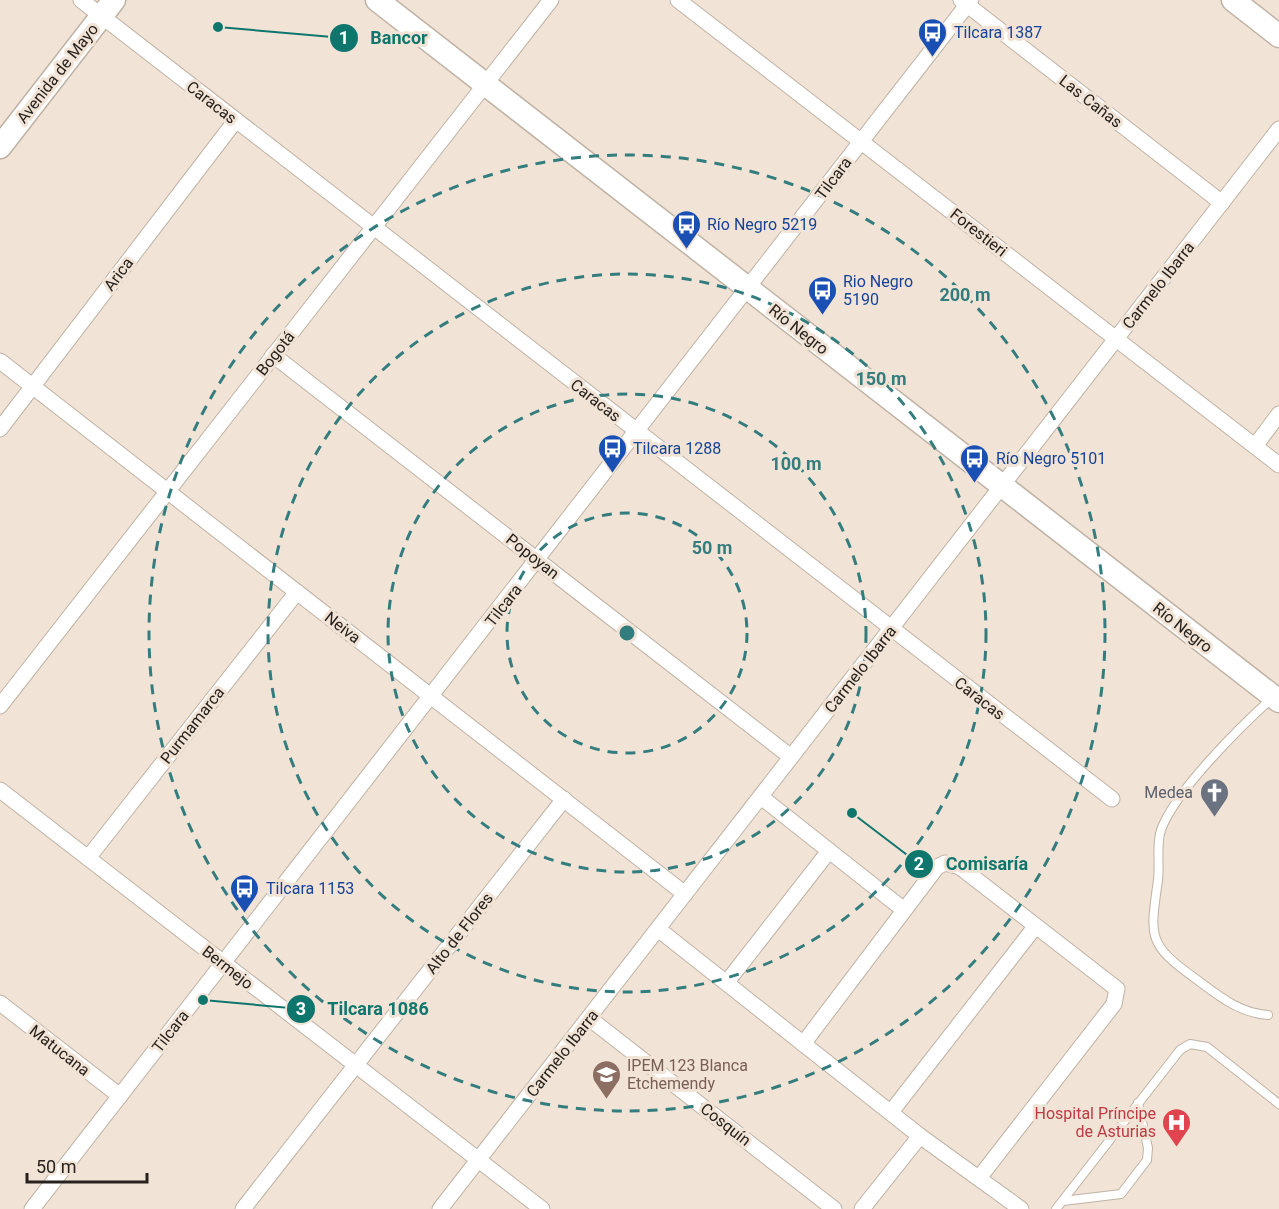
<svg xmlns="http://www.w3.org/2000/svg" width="1279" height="1209" font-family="Roboto,sans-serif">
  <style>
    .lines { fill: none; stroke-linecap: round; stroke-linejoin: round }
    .lane-casing { stroke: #bfb2a5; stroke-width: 10 }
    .street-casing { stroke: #bfb2a5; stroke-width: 17 }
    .secondary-casing { stroke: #bfb2a5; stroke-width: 25 }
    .lane { stroke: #fff; stroke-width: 8 }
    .street { stroke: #fff; stroke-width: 15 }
    .secondary { stroke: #fff; stroke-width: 22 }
    .ring { fill: none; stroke: #347d7f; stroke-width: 3; stroke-dasharray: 10 8 }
    .labels { text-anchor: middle; stroke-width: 6; stroke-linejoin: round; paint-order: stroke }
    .transit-label { font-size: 16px; fill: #164399; stroke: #f1e4d6; text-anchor: start }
    .street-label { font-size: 16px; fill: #27221d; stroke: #f1e4d6 }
    .worship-label { font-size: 16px; fill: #5b616d; stroke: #f1e4d6; text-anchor: end }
    .education-label { font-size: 16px; fill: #785e54; stroke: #f1e4d6; text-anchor: start }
    .health-label { font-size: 16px; fill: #be3a42; stroke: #f1e4d6; text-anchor: end }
    .centre { fill: #347d7f; stroke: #f1e4d6; stroke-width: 3 }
    .ring-label { font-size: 18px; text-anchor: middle; font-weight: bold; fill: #347d7f; stroke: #f1e4d6; stroke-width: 6; stroke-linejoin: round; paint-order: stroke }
    .leader { fill: none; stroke: #0f766e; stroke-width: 2 }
    .callout-dot { fill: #0f766e; stroke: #f1e4d6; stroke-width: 2 }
    .mark-label { font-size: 18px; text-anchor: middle; font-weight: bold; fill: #fff }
    .callout-label { font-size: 18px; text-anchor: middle; font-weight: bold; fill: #0f766e; stroke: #f1e4d6; stroke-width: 6; stroke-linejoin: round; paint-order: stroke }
  </style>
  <rect width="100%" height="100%" fill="#f1e4d6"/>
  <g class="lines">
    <defs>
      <g id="lane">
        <path d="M1268 1015C1239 1013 1219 996 1196 979 1147 944 1150 937 1158 880 1160 864 1156 844 1161 830 1175 791 1241 726 1272 698"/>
        <polyline points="1063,1201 1121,1194 1147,1160 1148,1148 1138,1103"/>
        <polyline points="1056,1209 1180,1050 1190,1044 1207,1047 1279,1104"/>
      </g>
      <g id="street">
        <polyline points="81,0 1112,799"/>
        <polyline points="678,0 1279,465"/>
        <polyline points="961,0 1222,203"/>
        <polyline points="273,355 791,757"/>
        <polyline points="0,361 685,894"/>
        <polyline points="0,429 236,120"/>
        <polyline points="1255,446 1279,414"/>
        <polyline points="0,706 551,0"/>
        <polyline points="0,790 542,1209"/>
        <polyline points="761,797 904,910"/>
        <polyline points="88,858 297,592"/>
        <polyline points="658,929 920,1136 1021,1209"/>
        <polyline points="727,982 829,851"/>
        <polyline points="0,1003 120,1096"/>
        <polyline points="589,1018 834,1209"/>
        <polyline points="803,1044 937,867 945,863 960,867 1117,989 1114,1004 979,1178"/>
        <polyline points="891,1112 1035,927"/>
        <polyline points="32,1209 971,0"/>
        <polyline points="243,1209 564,799"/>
        <polyline points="440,1209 1279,129"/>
        <polyline points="862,1209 920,1136"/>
      </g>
      <g id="secondary">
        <polyline points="377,0 1279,701"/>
        <polyline points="1233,0 1279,36"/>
        <polyline points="0,147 114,0"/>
      </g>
    </defs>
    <use href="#lane" class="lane-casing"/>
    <use href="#street" class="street-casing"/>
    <use href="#secondary" class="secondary-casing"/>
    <use href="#lane" class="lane"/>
    <use href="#street" class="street"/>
    <use href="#secondary" class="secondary"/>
  </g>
  <g class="ring">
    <circle cx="627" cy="633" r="120"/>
    <circle cx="627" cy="633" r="239"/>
    <circle cx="627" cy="633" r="359"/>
    <circle cx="627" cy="633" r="478"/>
  </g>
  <defs>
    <symbol id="bus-pin" viewBox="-11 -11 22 30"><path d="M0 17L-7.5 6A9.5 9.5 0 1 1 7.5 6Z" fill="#1a4fb4" stroke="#f1e4d6"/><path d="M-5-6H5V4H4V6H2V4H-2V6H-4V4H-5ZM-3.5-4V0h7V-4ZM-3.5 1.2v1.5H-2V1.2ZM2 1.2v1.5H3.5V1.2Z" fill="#fff"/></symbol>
    <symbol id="church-pin" viewBox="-11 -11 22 30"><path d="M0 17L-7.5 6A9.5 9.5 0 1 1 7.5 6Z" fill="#6b7280" stroke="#f1e4d6"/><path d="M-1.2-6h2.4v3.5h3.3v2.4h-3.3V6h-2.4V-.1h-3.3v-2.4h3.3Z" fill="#fff"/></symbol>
    <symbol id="school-pin" viewBox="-11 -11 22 30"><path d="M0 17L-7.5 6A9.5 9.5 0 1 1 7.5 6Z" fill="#8d6e63" stroke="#f1e4d6"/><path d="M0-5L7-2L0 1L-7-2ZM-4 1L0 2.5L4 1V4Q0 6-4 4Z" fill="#fff"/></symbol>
    <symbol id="hospital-pin" viewBox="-11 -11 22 30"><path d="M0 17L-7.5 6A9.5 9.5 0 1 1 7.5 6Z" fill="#e0444e" stroke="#f1e4d6"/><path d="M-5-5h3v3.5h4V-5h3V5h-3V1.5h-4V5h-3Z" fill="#fff"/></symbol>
  </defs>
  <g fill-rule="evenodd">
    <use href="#bus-pin" x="916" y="16" width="33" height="45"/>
    <use href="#bus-pin" x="670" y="208" width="33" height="45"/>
    <use href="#bus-pin" x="806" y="274" width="33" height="45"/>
    <use href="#bus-pin" x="596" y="432" width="33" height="45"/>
    <use href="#bus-pin" x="958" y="442" width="33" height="45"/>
    <use href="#church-pin" x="1198" y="776" width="33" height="45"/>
    <use href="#bus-pin" x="228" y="872" width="33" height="45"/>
    <use href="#school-pin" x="590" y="1058" width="33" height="45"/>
    <use href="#hospital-pin" x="1160" y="1106" width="33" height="45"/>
  </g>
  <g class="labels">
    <g class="transit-label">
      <text x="954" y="38">Tilcara 1387</text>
      <text x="707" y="230">Río Negro 5219</text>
      <text x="843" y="287">Rio Negro<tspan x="843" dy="18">5190</tspan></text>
      <text x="633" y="454">Tilcara 1288</text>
      <text x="996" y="464">Río Negro 5101</text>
      <text x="266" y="894">Tilcara 1153</text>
    </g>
    <g class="street-label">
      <text transform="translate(57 73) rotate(-52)" y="6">Avenida de Mayo</text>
      <text transform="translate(1091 101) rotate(38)" y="6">Las Cañas</text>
      <text transform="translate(212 102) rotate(38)" y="6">Caracas</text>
      <text transform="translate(833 178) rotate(-53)" y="6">Tilcara</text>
      <text transform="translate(979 232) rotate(38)" y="6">Forestieri</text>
      <text transform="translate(118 274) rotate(-53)" y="6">Arica</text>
      <text transform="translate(1158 285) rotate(-52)" y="6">Carmelo Ibarra</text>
      <text transform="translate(799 329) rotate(38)" y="6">Río Negro</text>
      <text transform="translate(275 353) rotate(-52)" y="6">Bogotá</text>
      <text transform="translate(596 400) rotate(38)" y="6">Caracas</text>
      <text transform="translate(533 556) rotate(38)" y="6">Popoyan</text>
      <text transform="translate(503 605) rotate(-52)" y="6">Tilcara</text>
      <text transform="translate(343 627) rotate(38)" y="6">Neiva</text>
      <text transform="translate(1183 627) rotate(38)" y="6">Río Negro</text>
      <text transform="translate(860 669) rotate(-52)" y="6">Carmelo Ibarra</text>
      <text transform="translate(980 698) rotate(38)" y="6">Caracas</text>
      <text transform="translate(192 725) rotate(-52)" y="6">Purmamarca</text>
      <text transform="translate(459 933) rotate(-52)" y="6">Alto de Flores</text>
      <text transform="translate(228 967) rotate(38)" y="6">Bermejo</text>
      <text transform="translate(170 1031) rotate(-52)" y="6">Tilcara</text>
      <text transform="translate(60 1050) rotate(38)" y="6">Matucana</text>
      <text transform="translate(562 1053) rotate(-52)" y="6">Carmelo Ibarra</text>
      <text transform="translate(726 1124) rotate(38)" y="6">Cosquín</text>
    </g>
    <g class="worship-label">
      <text x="1193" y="798">Medea</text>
    </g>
    <g class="education-label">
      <text x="627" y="1071">IPEM 123 Blanca<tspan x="627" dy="18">Etchemendy</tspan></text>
    </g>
    <g class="health-label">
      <text x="1156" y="1119">Hospital Príncipe<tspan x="1156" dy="18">de Asturias</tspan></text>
    </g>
  </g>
  <circle cx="627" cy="633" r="9" class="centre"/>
  <g class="ring-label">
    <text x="965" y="301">200 m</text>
    <text x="881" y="385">150 m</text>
    <text x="796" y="470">100 m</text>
    <text x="712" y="554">50 m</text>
  </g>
  <path class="leader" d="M218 27L344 38M852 813L919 864M203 1000L301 1009"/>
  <g class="callout-dot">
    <circle cx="218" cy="27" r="6"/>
    <circle cx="852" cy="813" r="6"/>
    <circle cx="203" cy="1000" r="6"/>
    <circle cx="344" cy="38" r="15"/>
    <circle cx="919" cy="864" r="15"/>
    <circle cx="301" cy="1009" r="15"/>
  </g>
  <g class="mark-label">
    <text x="344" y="44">1</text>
    <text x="919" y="870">2</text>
    <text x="301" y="1015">3</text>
  </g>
  <g class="callout-label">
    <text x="399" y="44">Bancor</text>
    <text x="987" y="870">Comisaría</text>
    <text x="378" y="1015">Tilcara 1086</text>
  </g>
  <path d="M27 1173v9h120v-9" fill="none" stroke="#27221d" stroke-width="3"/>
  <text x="36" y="1173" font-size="18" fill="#27221d" stroke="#f1e4d6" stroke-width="4.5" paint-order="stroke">50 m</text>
</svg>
